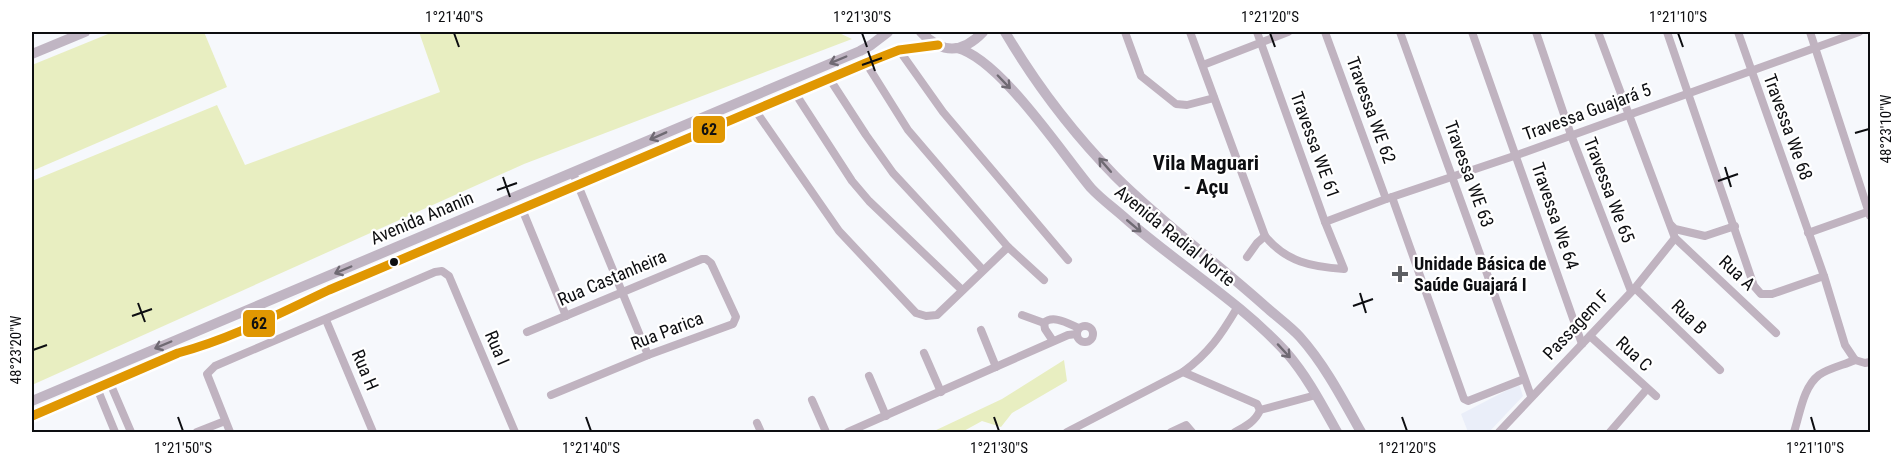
<svg xmlns="http://www.w3.org/2000/svg" width="1902" height="464" font-family="'Roboto Condensed',sans-serif">
  <style>
    .built { fill: #eaeef9 }
    .green { fill: #e8eec1 }
    .lines { fill: none; stroke-linecap: round; stroke-linejoin: round }
    .minor { stroke: #c0b3c0; stroke-width: 8 }
    .major { stroke: #c0b5c3; stroke-width: 10 }
    .bus-1-casing { stroke: #fff; stroke-width: 14 }
    .bus-1 { stroke: #e09702; stroke-width: 9 }
    .oneway { stroke: #6f6a73 }
    .ticks { fill: none; stroke: #0d0e11; stroke-width: 2 }
    .bus-dot { fill: #0d0e11; stroke: #fff; stroke-width: 2 }
    .poi-dot { fill: #5f6063; stroke: #fff; stroke-width: 2 }
    .labels { text-anchor: middle; stroke-width: 4.5; stroke-linejoin: round; paint-order: stroke }
    .street-label { font-size: 18px; fill: #0d0e11; stroke: #fff }
    .poi-label { font-size: 18px; font-weight: bold; fill: #0d0e11; stroke: #fff; text-anchor: start }
    .quarter-label { font-size: 21px; font-weight: bold; fill: #0d0e11; stroke: #fff }
    .line-badge { stroke: #fff; stroke-width: 2 }
    .pale-badge-label { font-size: 16px; text-anchor: middle; font-weight: bold; fill: #111 }
    .neatline { fill: none; stroke: #0d0e11; stroke-width: 2 }
    .ticks-label { font-size: 15px; text-anchor: middle; fill: #0d0e11 }
  </style>
  <rect width="100%" height="100%" fill="#f6f8fc"/>
  <polygon class="built" points="1519,384 1523,396 1489,432 1468,432 1461,414"/>
  <g class="green">
    <polygon points="113,32 204,32 227,87 32,171 32,65"/>
    <polygon points="419,32 837,32 852,39 524,164 32,385 32,181 217,105 245,165 440,92"/>
    <polygon points="1064,360 1067,381 1012,413 1001,427 982,421 962,432 932,432 1002,399"/>
  </g>
  <g class="lines">
    <g class="minor">
      <polyline points="1125,32 1141,76 1176,104 1187,105 1214,98"/>
      <path d="M1190 32 1265 236C1286 262 1312 267 1344 269L1325 222 1257 32"/>
      <polyline points="1325,32 1386,199"/>
      <polyline points="1400,32 1531,396"/>
      <polyline points="1472,32 1582,344"/>
      <polyline points="1536,32 1571,135 1631,291"/>
      <polyline points="1598,32 1675,238 1776,333"/>
      <polyline points="1667,32 1754,286 1761,294 1772,294 1824,276"/>
      <polyline points="1738,32 1824,276 1845,345 1855,360"/>
      <polyline points="1810,32 1870,216"/>
      <polyline points="899,50 943,112 1068,260"/>
      <polyline points="866,63 908,130 1008,247 1044,280"/>
      <polyline points="1203,65 1288,32"/>
      <polyline points="829,78 866,135 893,173 983,270"/>
      <polyline points="795,93 852,181 869,201 962,290"/>
      <polyline points="755,110 839,231 916,313 926,316 937,315 1008,247"/>
      <polyline points="573,173 648,355"/>
      <polyline points="1392,197 1464,399 1468,401 1524,379"/>
      <polyline points="522,209 566,316"/>
      <polyline points="1325,222 1386,199 1517,155 1859,32"/>
      <polyline points="1671,225 1675,229 1705,236 1735,226"/>
      <polyline points="1808,233 1870,211"/>
      <polyline points="1247,257 1257,243 1265,236"/>
      <polyline points="1635,288 1720,370"/>
      <polyline points="1022,315 1044,323"/>
      <polyline points="326,320 373,432"/>
      <circle cx="1085" cy="334" r="8"/>
      <polyline points="981,330 996,367"/>
      <polyline points="527,332 702,259 706,259 711,263 736,317 733,324 648,355 551,395"/>
      <polyline points="1590,336 1656,396"/>
      <path d="M1053 341 1045 329 1044 323C1053 314 1069 324 1079 328"/>
      <polyline points="924,353 941,392"/>
      <polyline points="1183,372 1257,404 1260,410"/>
      <polyline points="869,376 886,416"/>
      <polyline points="110,383 131,432"/>
      <polyline points="97,388 115,432"/>
      <polyline points="812,400 826,432"/>
      <polyline points="1260,410 1316,395"/>
      <polyline points="757,423 761,432"/>
      <polyline points="197,432 225,421"/>
      <polyline points="230,432 207,374 215,366 435,272 442,271 449,276 515,432"/>
      <polyline points="848,432 1068,335 1077,334"/>
      <path d="M1067 432 1183 372C1209 353 1221 335 1237 308"/>
      <polyline points="1171,432 1186,425 1192,432"/>
      <path d="M1235 432C1245 427 1256 421 1260 410"/>
      <polyline points="1499,432 1635,288 1675,238"/>
      <polyline points="1610,432 1647,389"/>
      <path d="M1794 432C1800 414 1803 387 1819 375 1829 368 1844 365 1855 360L1865 363 1870 362"/>
    </g>
    <g class="major">
      <path d="M921 32C942 54 962 54 983 32"/>
      <path d="M1005 32C1035 83 1073 133 1115 176 1162 223 1216 262 1266 307 1277 317 1290 326 1300 337 1325 365 1343 400 1361 432"/>
      <path d="M957 48C1000 59 1061 152 1091 188 1101 199 1114 208 1125 218 1177 264 1239 301 1286 352 1307 376 1322 405 1337 432"/>
      <polyline points="32,54 85,32"/>
      <polyline points="32,401 860,51 871,45 888,32"/>
      <path d="M32 416 178 353C231 339 280 313 329 290L866 63 899 50 938 45"/>
    </g>
    <defs>
      <path id="bus-1" d="M32 416 178 353C231 339 280 313 329 290L866 63 899 50 938 45"/>
    </defs>
    <use href="#bus-1" class="bus-1-casing"/>
    <use href="#bus-1" class="bus-1"/>
  </g>
  <defs><path id="oneway-shaft" d="M-6 0H5M1.5-3L5.5 0L1.5 3" fill="none" stroke-width="1.6" stroke-linecap="round" stroke-linejoin="round" transform="scale(1.5)"/></defs>
  <g class="oneway">
    <use href="#oneway-shaft" transform="translate(838 60) rotate(157)"/>
    <use href="#oneway-shaft" transform="translate(1004 82) rotate(46)"/>
    <use href="#oneway-shaft" transform="translate(658 136) rotate(156)"/>
    <use href="#oneway-shaft" transform="translate(1105 165) rotate(-131)"/>
    <use href="#oneway-shaft" transform="translate(1134 226) rotate(40)"/>
    <use href="#oneway-shaft" transform="translate(343 270) rotate(157)"/>
    <use href="#oneway-shaft" transform="translate(163 345) rotate(157)"/>
    <use href="#oneway-shaft" transform="translate(1284 351) rotate(47)"/>
  </g>
  <path class="ticks" d="M454 33 459 47M862 33 867 47M1270 33 1275 47M1678 33 1683 47M868 51 875 71M862 65 882 58M1855 133 1869 129M1725 167 1731 187M503 177 510 197M1718 181 1738 174M497 190 517 183M1360 293 1366 313M138 303 145 322M1353 306 1373 299M132 316 152 309M33 350 47 345M178 417 183 431M586 417 591 431M994 417 999 431M1402 417 1407 431M1811 417 1815 431"/>
  <circle class="bus-dot" cx="394" cy="262" r="5"/>
  <path class="poi-dot" d="M1397 265h6v6h6v6h-6v6h-6v-6h-6v-6h6z"/>
  <g class="labels">
    <g class="street-label">
      <text transform="translate(1371 110) rotate(70)" y="6">Travessa WE 62</text>
      <text transform="translate(1587 112) rotate(-20)" y="6">Travessa Guajará 5</text>
      <text transform="translate(1788 127) rotate(70)" y="6">Travessa We 68</text>
      <text transform="translate(1315 145) rotate(70)" y="6">Travessa WE 61</text>
      <text transform="translate(1469 174) rotate(70)" y="6">Travessa WE 63</text>
      <text transform="translate(1609 190) rotate(69)" y="6">Travessa We 65</text>
      <text transform="translate(1555 216) rotate(71)" y="6">Travessa We 64</text>
      <text transform="translate(422 218) rotate(-23)" y="6">Avenida Ananin</text>
      <text transform="translate(1175 236) rotate(39)" y="6">Avenida Radial Norte</text>
      <text transform="translate(1737 273) rotate(43)" y="6">Rua A</text>
      <text transform="translate(612 278) rotate(-23)" y="6">Rua Castanheira</text>
      <text transform="translate(1689 317) rotate(44)" y="6">Rua B</text>
      <text transform="translate(1576 325) rotate(-47)" y="6">Passagem F</text>
      <text transform="translate(667 331) rotate(-21)" y="6">Rua Parica</text>
      <text transform="translate(497 348) rotate(67)" y="6">Rua I</text>
      <text transform="translate(1634 354) rotate(43)" y="6">Rua C</text>
      <text transform="translate(365 370) rotate(67)" y="6">Rua H</text>
    </g>
    <g class="poi-label">
      <text x="1414" y="270">Unidade Básica de<tspan x="1414" dy="21">Saúde Guajará I</tspan></text>
    </g>
    <g class="quarter-label">
      <text x="1206" y="170">Vila Maguari<tspan x="1206" dy="24">- Açu</tspan></text>
    </g>
  </g>
  <g class="line-badge">
    <rect x="692" y="115" width="34" height="29" rx="6" fill="#e09702"/>
    <rect x="242" y="309" width="34" height="29" rx="6" fill="#e09702"/>
  </g>
  <g class="pale-badge-label">
    <text x="709" y="135">62</text>
    <text x="259" y="329">62</text>
  </g>
  <rect width="1902" height="464" fill="none" stroke="#ffffff" stroke-width="66"/>
  <rect x="33" y="33" width="1836" height="398" class="neatline"/>
  <g class="ticks-label">
    <text x="454" y="22">1°21'40"S</text>
    <text x="862" y="22">1°21'30"S</text>
    <text x="1270" y="22">1°21'20"S</text>
    <text x="1678" y="22">1°21'10"S</text>
    <text transform="translate(1886 129) rotate(-90)" y="5">48°23'10"W</text>
    <text transform="translate(16 350) rotate(-90)" y="5">48°23'20"W</text>
    <text x="183" y="453">1°21'50"S</text>
    <text x="591" y="453">1°21'40"S</text>
    <text x="999" y="453">1°21'30"S</text>
    <text x="1407" y="453">1°21'20"S</text>
    <text x="1815" y="453">1°21'10"S</text>
  </g>
</svg>
